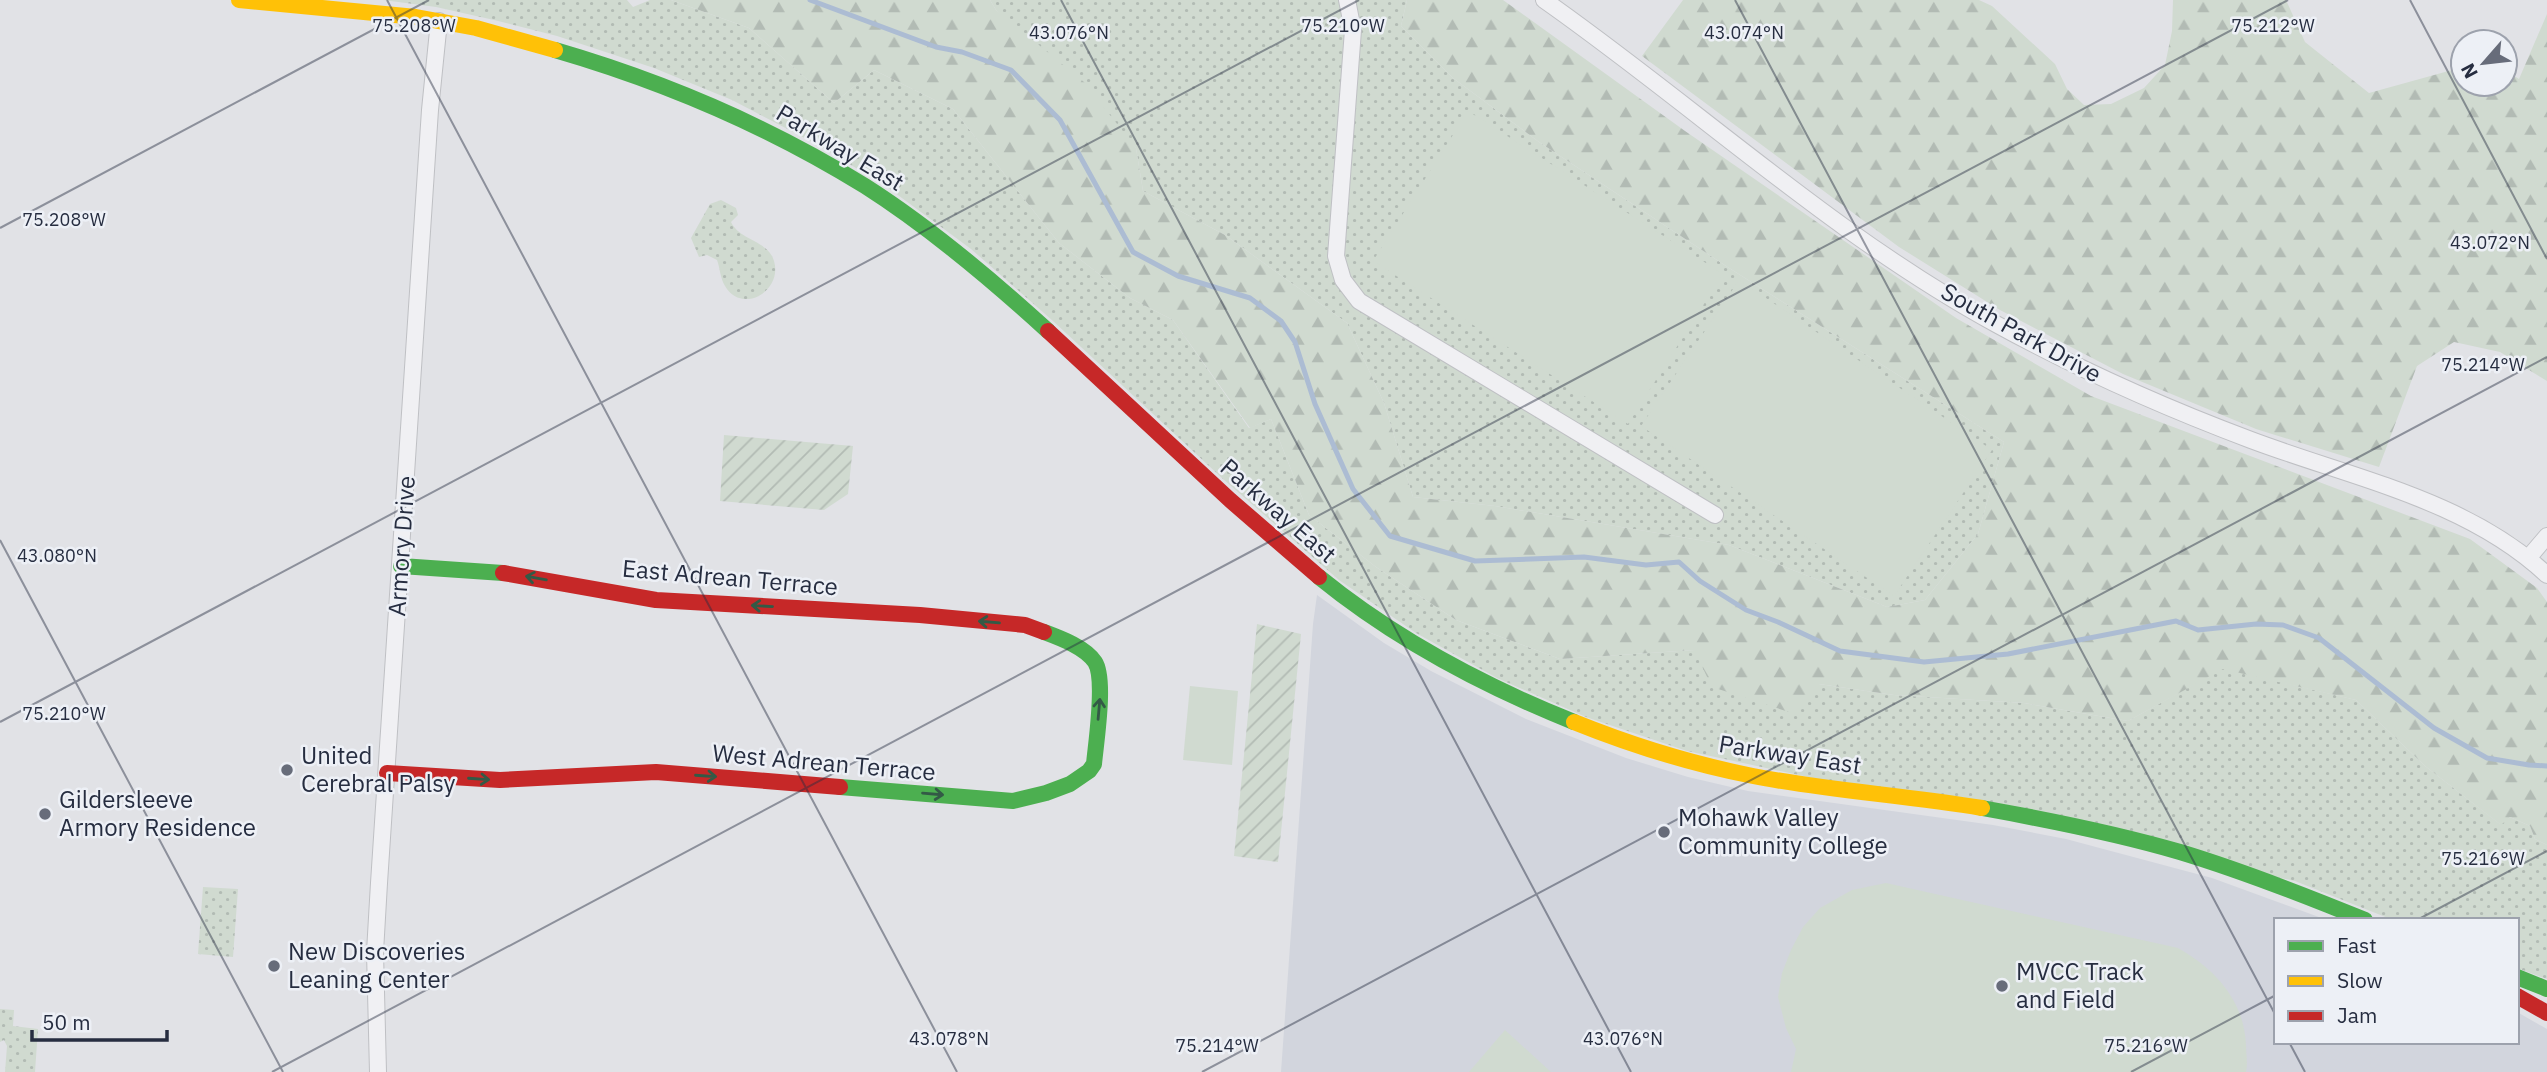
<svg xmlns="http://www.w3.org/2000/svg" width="2547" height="1072" font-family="'IBM Plex Sans',sans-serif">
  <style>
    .built { fill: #d2d5dd }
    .grass { fill: url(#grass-dots) }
    .forest { fill: url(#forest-firs) }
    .garden { fill: url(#garden-furrows) }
    .pitch { fill: #d0dad0 }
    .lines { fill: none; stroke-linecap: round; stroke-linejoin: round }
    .stream { stroke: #acbcd3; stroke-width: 5 }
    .street-casing { stroke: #bfc0c4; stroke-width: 18 }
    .street { stroke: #f0f0f3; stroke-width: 16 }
    .fast { stroke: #4caf50; stroke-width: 16 }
    .slow { stroke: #ffc107; stroke-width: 16 }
    .jam { stroke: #c62828; stroke-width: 16 }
    .oneway { stroke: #335a46 }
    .ticks { fill: none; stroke: #262d40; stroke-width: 2; stroke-opacity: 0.45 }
    .poi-dot { fill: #676c7a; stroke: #edf0f6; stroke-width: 2.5 }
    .labels { text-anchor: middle; stroke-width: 5; stroke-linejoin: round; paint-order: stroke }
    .street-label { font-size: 24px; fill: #262d40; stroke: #edf0f6 }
    .poi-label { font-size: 24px; fill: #262d40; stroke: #edf0f6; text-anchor: start }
    .ticks-label { font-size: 18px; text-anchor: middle; fill: #262d40; stroke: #edf0f6; stroke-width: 5; stroke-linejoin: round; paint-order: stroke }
  </style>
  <defs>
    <pattern id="grass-dots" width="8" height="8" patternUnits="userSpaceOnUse" patternTransform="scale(1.75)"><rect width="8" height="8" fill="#d0dad0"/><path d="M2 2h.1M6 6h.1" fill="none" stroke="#b2bbb4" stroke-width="1.8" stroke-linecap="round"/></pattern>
    <pattern id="forest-firs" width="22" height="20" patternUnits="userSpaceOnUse" patternTransform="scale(1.75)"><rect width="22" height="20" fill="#d0dad0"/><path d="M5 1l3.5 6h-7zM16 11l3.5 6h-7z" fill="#b2bbb4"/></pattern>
    <pattern id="garden-furrows" width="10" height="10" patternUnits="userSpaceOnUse" patternTransform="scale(1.75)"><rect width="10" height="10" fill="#d0dad0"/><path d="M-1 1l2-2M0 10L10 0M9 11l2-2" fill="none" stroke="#b2bbb4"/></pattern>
  </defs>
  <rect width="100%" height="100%" fill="#e1e2e6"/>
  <polygon class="built" points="1317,595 1384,643 1431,671 1526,719 1626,758 1688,777 1748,791 1993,825 2066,839 2212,878 2327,920 2276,920 2276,1042 2517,1042 2517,1012 2547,1029 2547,1072 1281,1072 1313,624"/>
  <g class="grass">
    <polygon points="383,0 627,0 633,7 650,0 671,0 749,28 834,103 874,70 953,109 1059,243 1130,298 1173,320 1249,428 1271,419 1309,515 1376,567 1456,620 1560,659 1694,650 1819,684 1894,695 2024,703 2128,721 2223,668 2356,700 2425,766 2500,824 2510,817 2530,826 2535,839 2547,845 2547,979 2517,968 2517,920 2393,920 2295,881 1687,751 1586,717 1497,678 1416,633 1339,580 1223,479 1053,321 971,249 887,187 820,146 732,100 654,68 557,36 494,20 436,7"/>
    <polygon points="990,0 1407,0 1401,26 1453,78 1539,142 1726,266 2004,442 1978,534 1925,600 1887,607 1729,545 1495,506 1413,497 1384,403 1347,323 1225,235 1143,191 1136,148 996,10"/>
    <path d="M721 200 736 208 738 215 731 222C740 241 768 240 774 261 783 291 742 315 725 286 720 278 720 268 717 260L707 255 699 257 691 238 710 204Z"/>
    <polygon points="203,887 238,889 233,957 198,954"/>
    <polygon points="0,1009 14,1010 13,1026 38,1029 35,1072 5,1072 7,1046 4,1040 0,1042"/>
  </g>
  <g class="forest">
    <polygon points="671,0 990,0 996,10 1084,82 1136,148 1143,191 1225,235 1347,323 1384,403 1413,497 1495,506 1729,545 1887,607 1925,600 1978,534 2004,442 1726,266 1539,142 1453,78 1401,26 1407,0 1503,0 1685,131 1956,318 2091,396 2470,539 2537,588 2547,602 2547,845 2535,839 2530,826 2510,817 2501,825 2425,766 2356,700 2223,669 2128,721 2024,703 1894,695 1819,684 1795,714 1712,687 1694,650 1560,659 1456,620 1376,567 1309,515 1271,419 1250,428 1173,320 1130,298 1059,243 953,109 874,70 834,103 749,28"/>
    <polygon points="1683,0 1979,0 1992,6 2055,64 2067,89 2084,105 2111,104 2144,88 2165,65 2172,31 2173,0 2286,0 2305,42 2369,93 2463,67 2463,84 2505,84 2505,70 2519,79 2547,14 2547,381 2500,352 2454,342 2417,366 2379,467 2256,429 2123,374 2000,310 1899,247 1642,56"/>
  </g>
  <g class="garden">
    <polygon points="724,435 853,446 848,494 824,510 720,501"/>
    <polygon points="1257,624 1301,634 1278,862 1234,856"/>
  </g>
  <g class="pitch">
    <polygon points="1468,111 1723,274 1628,424 1373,261"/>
    <polygon points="1739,280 1992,450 1894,596 1641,426"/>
    <polygon points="1190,686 1238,691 1232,765 1183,760"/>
    <path d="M1886 883 2178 948C2215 969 2244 1000 2246 1045 2246 1054 2248 1063 2246 1072H1791L1796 1049 1786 1028 1778 997 1782 973 1791 950 1803 927 1820 908 1852 890Z"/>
    <polygon points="1505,1030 1551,1072 1469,1072"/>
  </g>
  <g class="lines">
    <polyline class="stream" points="810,0 936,47 962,52 1011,70 1060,120 1133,252 1178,276 1250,298 1281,321 1295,342 1315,404 1353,489 1390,536 1475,561 1584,557 1646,565 1679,562 1700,581 1746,610 1778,622 1840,651 1924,662 2008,654 2176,621 2198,630 2256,624 2283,625 2319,638 2434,728 2487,758 2529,765 2547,766"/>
    <defs>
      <g id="street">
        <polyline points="1347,0 1353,30 1336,256 1343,280 1359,301 1715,515"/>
        <path d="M1544 0C1695 106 1833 235 1996 324 2078 369 2163 407 2251 440 2352 478 2467 500 2547 575"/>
        <polyline points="2529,557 2547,536"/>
        <polyline points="378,1072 375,952 379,883 430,110 439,21"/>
      </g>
    </defs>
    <use href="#street" class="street-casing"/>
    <use href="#street" class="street"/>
    <g class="fast">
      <path d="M555 50C665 82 768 126 865 186 931 228 991 279 1048 331"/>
      <polyline points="401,566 503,573"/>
      <path d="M1319 577C1394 638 1484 686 1574 722"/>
      <path d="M840 787 1013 801 1046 793 1070 784 1089 771 1094 764C1096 742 1106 679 1095 662 1085 647 1060 638 1044 632"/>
      <path d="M1982 808C2049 820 2115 833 2180 852 2243 871 2304 895 2365 920"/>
      <polyline points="2517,977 2547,989"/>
    </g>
    <g class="slow">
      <polyline points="239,0 416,17 476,28 555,50"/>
      <path d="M1574 722C1631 745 1692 764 1753 776 1829 791 1906 795 1982 808"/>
    </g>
    <g class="jam">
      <polyline points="1048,331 1230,500 1319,577"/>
      <polyline points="503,573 656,600 920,615 1025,625 1044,632"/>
      <polyline points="387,773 500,780 656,772 840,787"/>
      <polyline points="2517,996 2547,1013"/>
    </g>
  </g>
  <defs><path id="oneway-shaft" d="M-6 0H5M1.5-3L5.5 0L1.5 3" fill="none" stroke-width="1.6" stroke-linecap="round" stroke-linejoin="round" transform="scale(1.75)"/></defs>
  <g class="oneway">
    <use href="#oneway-shaft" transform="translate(536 578) rotate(-170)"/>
    <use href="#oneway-shaft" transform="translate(762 606) rotate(-177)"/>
    <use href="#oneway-shaft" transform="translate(989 622) rotate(-175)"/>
    <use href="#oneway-shaft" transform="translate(1099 709) rotate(-85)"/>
    <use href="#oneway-shaft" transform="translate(706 776) rotate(4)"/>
    <use href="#oneway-shaft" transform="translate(479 779) rotate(4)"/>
    <use href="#oneway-shaft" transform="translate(933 794) rotate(5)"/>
  </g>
  <path class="ticks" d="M387 0 957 1072M1061 0 1631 1072M1735 0 2276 1016M2410 0 2547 259M0 228 429 0M0 540 283 1072M0 722 1359 0M2417 920 2547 851M2289 1042 2305 1072M272 1072 2288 0M1202 1072 2547 357M2131 1072 2276 995"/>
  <g class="poi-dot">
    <circle cx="287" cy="770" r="7"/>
    <circle cx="45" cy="814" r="7"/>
    <circle cx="1664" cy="832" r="7"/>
    <circle cx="274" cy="966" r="7"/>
    <circle cx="2002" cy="986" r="7"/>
  </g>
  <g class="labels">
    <g class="street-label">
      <text transform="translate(840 148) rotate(31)" y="8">Parkway East</text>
      <text transform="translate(2021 333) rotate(29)" y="8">South Park Drive</text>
      <text transform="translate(1278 511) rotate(41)" y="8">Parkway East</text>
      <text transform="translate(402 546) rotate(-86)" y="8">Armory Drive</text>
      <text transform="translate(730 578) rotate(5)" y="8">East Adrean Terrace</text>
      <text transform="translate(1790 755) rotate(9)" y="8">Parkway East</text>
      <text transform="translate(824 763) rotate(5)" y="8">West Adrean Terrace</text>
    </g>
    <g class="poi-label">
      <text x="301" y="764">United<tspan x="301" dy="28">Cerebral Palsy</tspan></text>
      <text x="59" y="808">Gildersleeve<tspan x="59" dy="28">Armory Residence</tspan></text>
      <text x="1678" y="826">Mohawk Valley<tspan x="1678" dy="28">Community College</tspan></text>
      <text x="288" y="960">New Discoveries<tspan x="288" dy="28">Leaning Center</tspan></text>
      <text x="2016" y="980">MVCC Track<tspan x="2016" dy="28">and Field</tspan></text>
    </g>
  </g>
  <g class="ticks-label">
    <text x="1343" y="32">75.210°W</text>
    <text x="2273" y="32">75.212°W</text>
    <text x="414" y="32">75.208°W</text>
    <text x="1069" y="39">43.076°N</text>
    <text x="1744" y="39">43.074°N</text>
    <text x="64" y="226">75.208°W</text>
    <text x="2490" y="249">43.072°N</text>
    <text x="2483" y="371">75.214°W</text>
    <text x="57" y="562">43.080°N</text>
    <text x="64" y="720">75.210°W</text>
    <text x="2483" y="865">75.216°W</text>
    <text x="949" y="1045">43.078°N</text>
    <text x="1623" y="1045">43.076°N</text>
    <text x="1217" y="1052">75.214°W</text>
    <text x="2146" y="1052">75.216°W</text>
  </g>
  <rect x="2274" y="918" width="245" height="126" fill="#edf0f6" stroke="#9da2ad" stroke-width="2"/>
  <rect x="2288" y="941" width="35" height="10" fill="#4caf50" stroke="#9da2ad" stroke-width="2"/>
  <text x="2337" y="953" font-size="21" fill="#262d40">Fast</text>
  <rect x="2288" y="976" width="35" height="10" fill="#ffc107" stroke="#9da2ad" stroke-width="2"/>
  <text x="2337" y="988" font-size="21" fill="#262d40">Slow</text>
  <rect x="2288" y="1011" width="35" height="10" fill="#c62828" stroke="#9da2ad" stroke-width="2"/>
  <text x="2337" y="1023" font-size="21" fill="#262d40">Jam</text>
  <g transform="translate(2484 63) rotate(242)"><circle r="33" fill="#edf0f6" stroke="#9da2ad" stroke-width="2"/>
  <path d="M0-5L12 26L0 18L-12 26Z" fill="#676c7a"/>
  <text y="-10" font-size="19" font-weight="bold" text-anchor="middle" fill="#262d40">N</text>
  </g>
  <path d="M32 1030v10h135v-10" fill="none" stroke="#262d40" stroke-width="3.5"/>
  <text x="42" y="1030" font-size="21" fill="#262d40" stroke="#edf0f6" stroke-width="5" paint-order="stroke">50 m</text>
</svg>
